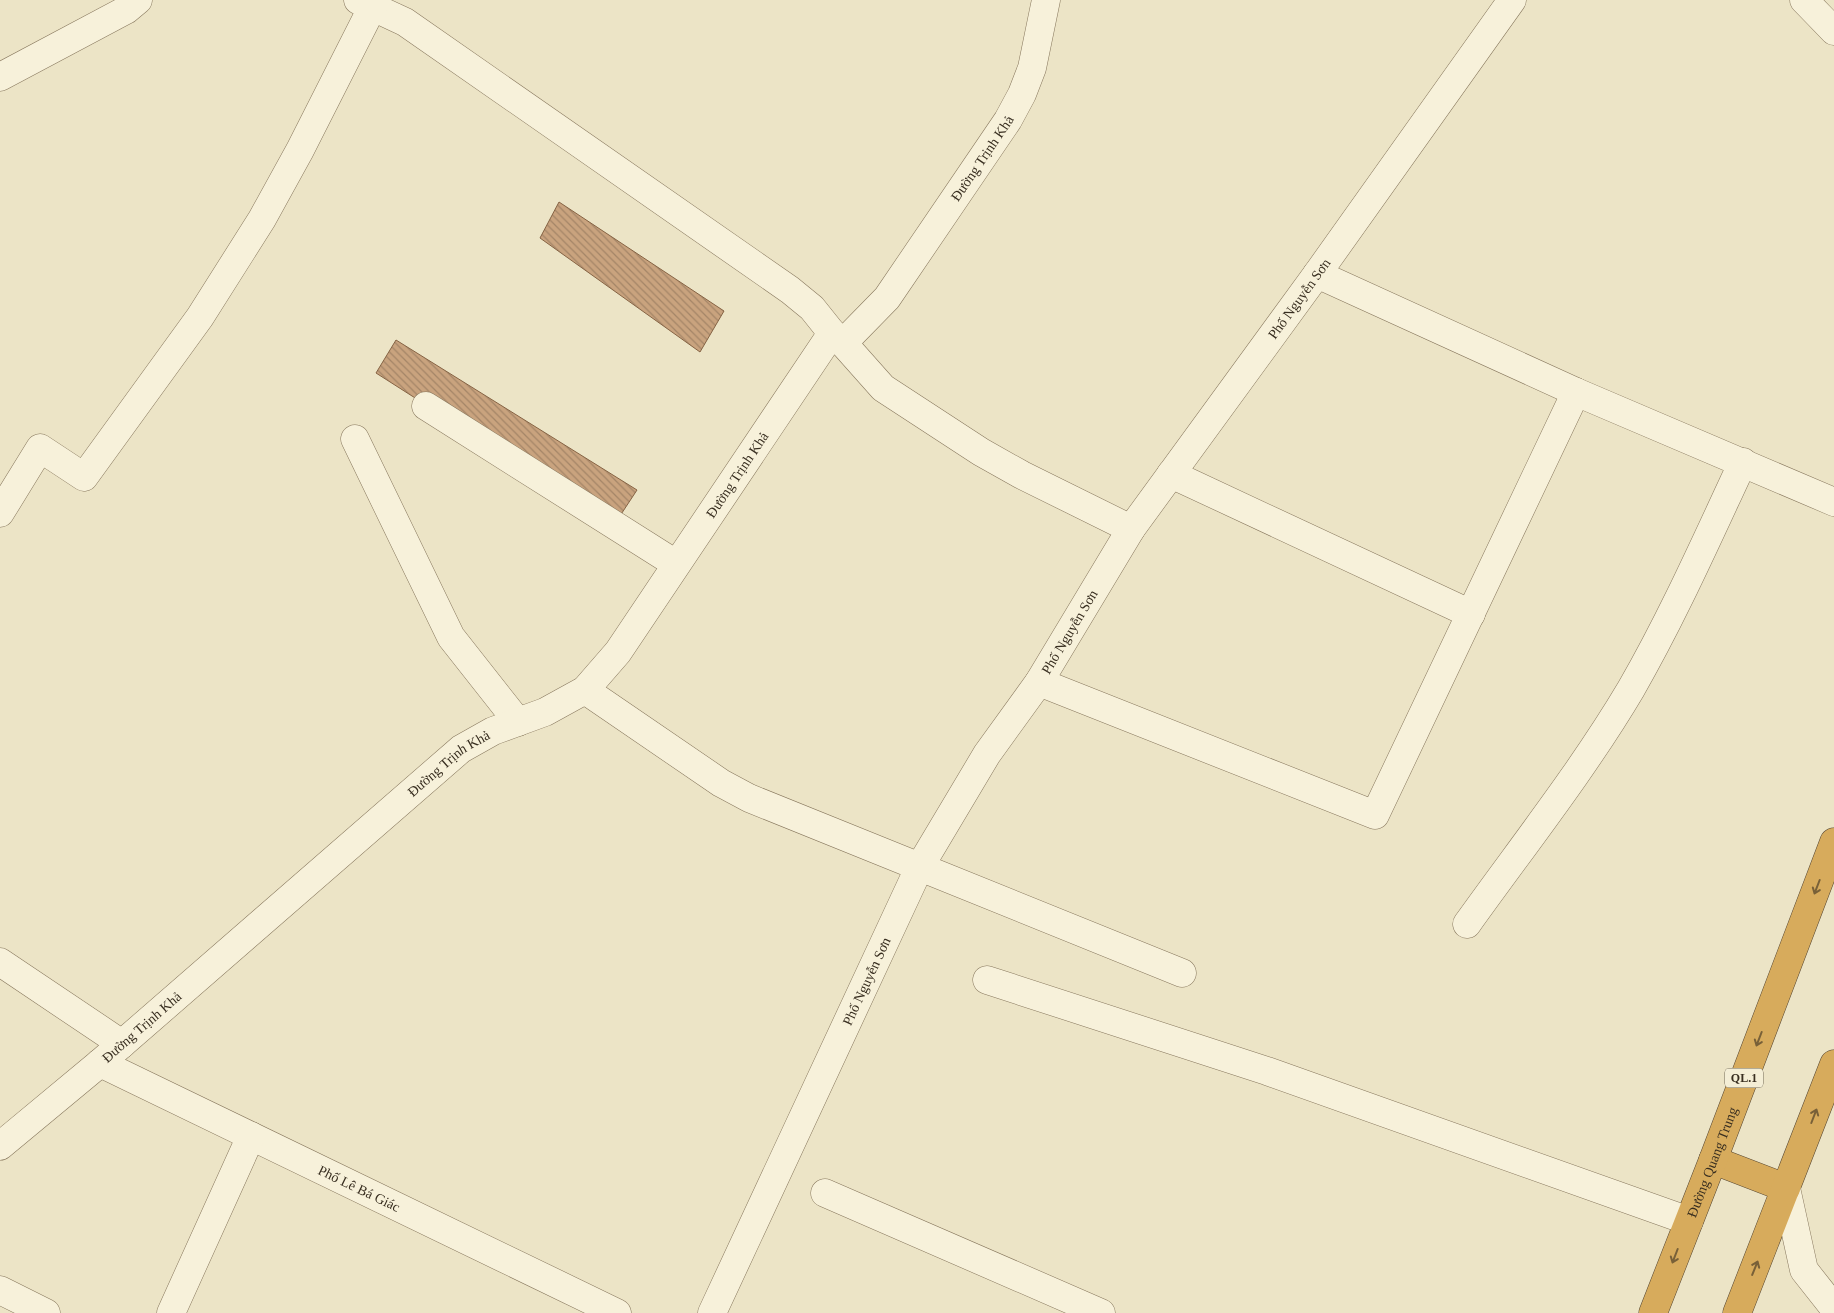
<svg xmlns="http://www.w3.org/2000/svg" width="1834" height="1313" font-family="'Times New Roman',serif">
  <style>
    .building { fill: url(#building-back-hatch); stroke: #856344 }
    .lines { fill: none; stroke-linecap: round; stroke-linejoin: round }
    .minor-casing { stroke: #87775d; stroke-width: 29 }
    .highway-casing { stroke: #554531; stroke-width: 29 }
    .minor { stroke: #f7f1da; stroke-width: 28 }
    .highway { stroke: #d7ab5c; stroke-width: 28 }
    .oneway { stroke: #786038 }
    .labels { text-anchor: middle; stroke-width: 4; stroke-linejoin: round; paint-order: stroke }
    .shield { fill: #f4eed6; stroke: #706857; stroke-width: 1 }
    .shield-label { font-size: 12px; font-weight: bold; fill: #382e20 }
    .street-label { font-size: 14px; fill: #382e20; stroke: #f4eed6 }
  </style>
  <defs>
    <pattern id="building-back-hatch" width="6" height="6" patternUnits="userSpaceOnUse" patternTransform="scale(1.25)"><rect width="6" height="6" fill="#c9a37e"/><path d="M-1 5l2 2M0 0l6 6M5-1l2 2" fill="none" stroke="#a48567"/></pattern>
  </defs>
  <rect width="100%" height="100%" fill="#ece4c6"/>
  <g class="building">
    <polygon points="559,202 724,311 700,352 540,238"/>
    <polygon points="396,340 637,490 614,525 376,373"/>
  </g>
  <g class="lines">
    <defs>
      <g id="minor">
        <polyline points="358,0 405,22 790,290 812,308 832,333 843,343 883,388 981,452 1022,475 1131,529"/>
        <polyline points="1804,0 1834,31"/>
        <polyline points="0,77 126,10 138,0"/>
        <polyline points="1317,274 1576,392 1834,502"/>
        <path id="s1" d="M843 343 887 298 1008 120 1022 94 1032 68 1046 0"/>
        <polyline points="426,406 676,564"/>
        <polyline points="355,439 451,637 518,722"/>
        <polyline points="1171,474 1471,614"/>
        <polyline points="0,513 40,448 84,477 200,317 262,219 300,150 376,0"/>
        <polyline points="1039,682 1375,815 1576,392"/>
        <polyline points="585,690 721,783 749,798 1182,973"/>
        <path d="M1467 924C1522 847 1583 770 1631 689 1673 616 1707 539 1743 462"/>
        <polyline points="0,962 122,1044"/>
        <polyline points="987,980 1267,1071 1689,1221"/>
        <path id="s2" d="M100 1063 617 1313"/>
        <path id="s3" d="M0 1146 100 1063 461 749 493 731 545 712 585 690 618 652 832 333"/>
        <polyline points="1786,1188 1804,1270 1834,1308"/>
        <polyline points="825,1193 1101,1313"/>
        <polyline points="0,1290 46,1313"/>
        <polyline points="171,1313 251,1136"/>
        <path id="s4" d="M712 1313 919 868 987 754 1039 682 1131 529 1317 274 1512 0"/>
      </g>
      <g id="highway">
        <polyline points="1713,1160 1786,1188"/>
        <path id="s5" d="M1653 1313 1713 1160 1834 842"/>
        <polyline points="1737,1313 1834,1064"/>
      </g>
    </defs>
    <use href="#minor" class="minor-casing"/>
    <use href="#highway" class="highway-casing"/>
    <use href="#minor" class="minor"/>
    <use href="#highway" class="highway"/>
  </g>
  <defs><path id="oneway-shaft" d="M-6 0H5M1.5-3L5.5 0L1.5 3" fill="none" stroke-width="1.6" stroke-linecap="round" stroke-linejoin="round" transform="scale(1.25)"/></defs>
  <g class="oneway">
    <use href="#oneway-shaft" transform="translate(1817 887) rotate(111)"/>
    <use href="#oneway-shaft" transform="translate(1759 1039) rotate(111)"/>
    <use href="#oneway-shaft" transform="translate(1814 1116) rotate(-69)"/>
    <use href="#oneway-shaft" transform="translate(1675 1256) rotate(111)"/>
    <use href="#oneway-shaft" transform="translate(1755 1268) rotate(-68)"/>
  </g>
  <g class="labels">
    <rect class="shield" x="1725" y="1068.5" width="38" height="19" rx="4"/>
    <g class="shield-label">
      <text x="1744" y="1082">QL.1</text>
    </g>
    <g class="street-label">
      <text dy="5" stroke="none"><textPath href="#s1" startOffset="232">Đường Trịnh Khả</textPath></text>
      <text dy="5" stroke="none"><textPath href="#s4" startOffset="1176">Phố Nguyễn Sơn</textPath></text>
      <text dy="5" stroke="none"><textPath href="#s3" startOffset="1010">Đường Trịnh Khả</textPath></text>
      <text dy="5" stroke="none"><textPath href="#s4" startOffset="771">Phố Nguyễn Sơn</textPath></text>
      <text dy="5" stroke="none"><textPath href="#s3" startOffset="590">Đường Trịnh Khả</textPath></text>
      <text dy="5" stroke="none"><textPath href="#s4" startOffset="366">Phố Nguyễn Sơn</textPath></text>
      <text dy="5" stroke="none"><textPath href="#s3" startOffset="185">Đường Trịnh Khả</textPath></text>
      <text dy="5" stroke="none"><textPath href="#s5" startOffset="162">Đường Quang Trung</textPath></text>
      <text dy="5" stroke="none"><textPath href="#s2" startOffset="288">Phố Lê Bá Giác</textPath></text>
    </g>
  </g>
</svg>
